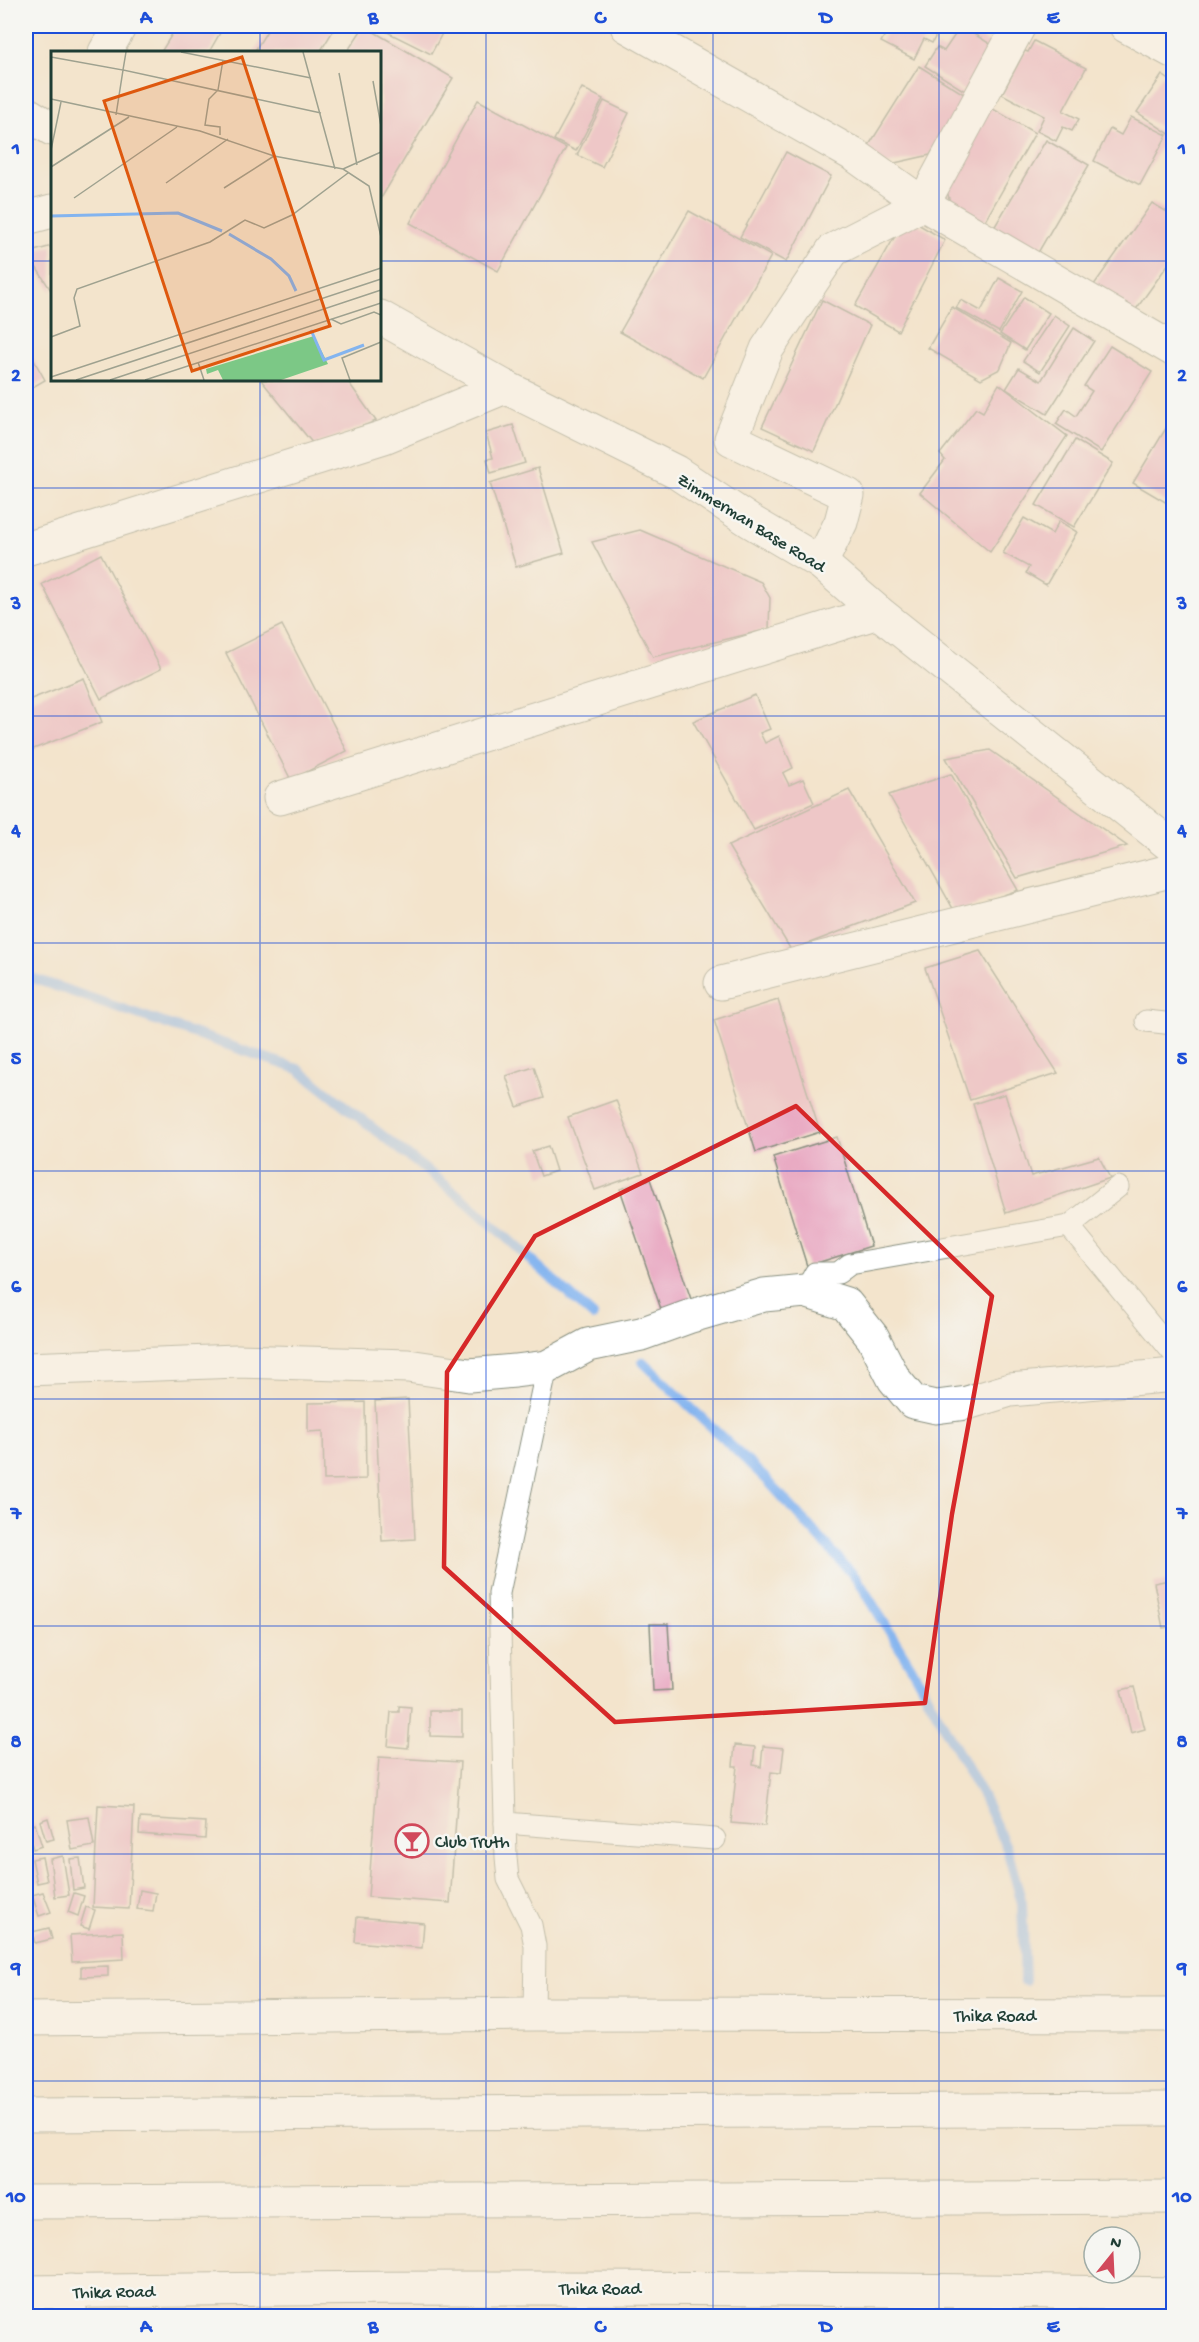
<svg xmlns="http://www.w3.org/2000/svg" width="1199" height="2342" font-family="'Gochi Hand',sans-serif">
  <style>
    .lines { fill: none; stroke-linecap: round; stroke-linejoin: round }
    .stream { stroke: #83b4ef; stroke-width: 10 }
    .building { fill: #e8a5c0 }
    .service-casing { stroke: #899080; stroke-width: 23 }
    .minor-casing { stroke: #899080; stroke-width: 35 }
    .secondary-casing { stroke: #899080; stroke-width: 35 }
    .trunk-casing { stroke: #899080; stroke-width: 35 }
    .service { stroke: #fff; stroke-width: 21 }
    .minor { stroke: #fff; stroke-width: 33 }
    .secondary { stroke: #fff; stroke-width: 33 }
    .trunk { stroke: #fff; stroke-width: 33 }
    .marked { fill: none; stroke: #d62828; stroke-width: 4.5; stroke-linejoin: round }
    .grid { fill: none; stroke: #1d4ed8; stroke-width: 1.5; stroke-opacity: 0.55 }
    .labels { text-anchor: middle; stroke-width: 5; stroke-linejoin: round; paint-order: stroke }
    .street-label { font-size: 18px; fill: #1f3d34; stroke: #f6f6f2 }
    .poi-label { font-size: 18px; fill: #1f3d34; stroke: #f6f6f2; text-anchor: start }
    .inset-river { fill: none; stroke: #83b4ef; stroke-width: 3 }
    .inset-road { fill: none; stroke: #9ea18f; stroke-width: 1.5 }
    .view { fill: #de580e; fill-opacity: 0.15; stroke: #de580e; stroke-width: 3 }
    .inset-edge { fill: none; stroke: #1f3d34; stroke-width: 3 }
    .neatline { fill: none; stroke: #1d4ed8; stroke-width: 2 }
    .grid-label { font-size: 20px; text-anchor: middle; font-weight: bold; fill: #1d4ed8 }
  </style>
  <rect width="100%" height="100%" fill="#f6f6f2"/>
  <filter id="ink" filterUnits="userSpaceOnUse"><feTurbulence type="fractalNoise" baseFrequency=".0167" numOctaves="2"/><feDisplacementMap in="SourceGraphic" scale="12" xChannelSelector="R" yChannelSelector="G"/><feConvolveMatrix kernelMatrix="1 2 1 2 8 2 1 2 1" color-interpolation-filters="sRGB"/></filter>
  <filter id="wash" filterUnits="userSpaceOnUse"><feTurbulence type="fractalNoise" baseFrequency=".008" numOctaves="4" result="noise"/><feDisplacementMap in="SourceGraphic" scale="24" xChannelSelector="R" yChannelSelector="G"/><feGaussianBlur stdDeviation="1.35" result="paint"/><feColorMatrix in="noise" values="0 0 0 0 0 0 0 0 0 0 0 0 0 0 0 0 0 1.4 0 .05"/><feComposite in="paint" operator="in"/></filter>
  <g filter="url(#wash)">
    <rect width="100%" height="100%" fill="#f3e4cc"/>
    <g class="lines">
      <g class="stream">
        <polyline points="26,976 298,1069 468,1203 593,1316"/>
        <polyline points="643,1362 767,1480 858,1580 910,1665 983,1797 1007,1849 1022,1903 1025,1981"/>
      </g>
    </g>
    <g id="blocks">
      <g class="building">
        <polygon points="177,26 224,26 209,52 161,52"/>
        <polygon points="270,26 336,26 320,52 254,52"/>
        <polygon points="364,26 453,78 380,200 380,52 347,52"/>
        <polygon points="387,26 446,26 431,54 385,31"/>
        <polygon points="890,26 941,26 932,43 924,39 914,59 881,42"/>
        <polygon points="961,26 1000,50 971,95 925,66 937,47 944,51"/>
        <polygon points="1034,41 1086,68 1063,111 1079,119 1072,131 1063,127 1056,141 1037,131 1044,116 1002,94 1025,51 1028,52"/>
        <polygon points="919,66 967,96 930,155 886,165 864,153"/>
        <polygon points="1162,75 1174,83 1174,137 1137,112"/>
        <polygon points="582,88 603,99 576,151 554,140"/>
        <polygon points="478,100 566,148 498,271 410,223"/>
        <polygon points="604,101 629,113 602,167 577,155"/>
        <polygon points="986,105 1035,133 982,226 951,206 945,183"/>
        <polygon points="1131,117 1167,135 1140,185 1094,161 1110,129 1121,135"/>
        <polygon points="1046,140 1089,165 1032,263 988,238"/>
        <polygon points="786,152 831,176 786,262 740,237"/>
        <polygon points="1152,203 1174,216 1174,256 1132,315 1091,289"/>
        <polygon points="689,211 771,256 703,378 620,332"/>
        <polygon points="906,217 945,240 898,331 855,306"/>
        <polygon points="52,246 52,292 27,253"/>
        <polygon points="999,278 1022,291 999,332 956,308 961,300 981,311"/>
        <polygon points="1024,297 1049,313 1025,350 1000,334"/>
        <polygon points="822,300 870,325 814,451 762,427"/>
        <polygon points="952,307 1011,343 1000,369 981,379 928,348"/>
        <polygon points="1054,315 1070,326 1040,372 1023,361"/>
        <polygon points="1074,328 1094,341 1047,414 1006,389 1019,368 1041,381"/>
        <polygon points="26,346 45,380 26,391"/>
        <polygon points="1110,346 1152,372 1101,452 1056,424 1066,409 1076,416 1092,391 1084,386"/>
        <polygon points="261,380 347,380 376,421 314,445"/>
        <polygon points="999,384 1067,436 990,552 920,493 945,460 940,454 976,408 983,412"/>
        <polygon points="1174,415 1174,493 1167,503 1133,483"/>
        <polygon points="513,425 525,463 491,473 487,459 493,458 486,433"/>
        <polygon points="1075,440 1113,463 1074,527 1036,505"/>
        <polygon points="538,468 564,553 516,567 490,483"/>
        <polygon points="1024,518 1052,534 1059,521 1077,532 1046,585 1026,573 1029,567 1003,553"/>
        <polygon points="640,530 761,582 770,598 769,629 653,657 592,542"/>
        <polygon points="101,554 161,669 101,699 42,584"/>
        <polygon points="282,625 347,751 291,780 226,653"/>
        <polygon points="84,678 102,722 26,752 26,701"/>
        <polygon points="755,695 770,729 760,733 765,743 779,736 793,768 783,773 789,785 803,779 814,803 754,830 693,721"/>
        <polygon points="990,750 1127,846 1017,878 946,758"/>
        <polygon points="951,774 1018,890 955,912 889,795"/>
        <polygon points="849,790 915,903 791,950 728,846"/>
        <polygon points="980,951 1058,1073 970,1100 925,968"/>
        <polygon points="778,1000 820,1132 756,1152 714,1020"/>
        <polygon points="534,1067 544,1098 517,1107 506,1076"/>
        <polygon points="1005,1094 1031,1176 1099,1157 1110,1178 1006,1213 973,1104"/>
        <polygon points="616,1100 643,1173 595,1190 568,1117"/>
        <polygon points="837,1137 871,1246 807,1266 773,1157"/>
        <polygon points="548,1146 556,1171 541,1176 532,1151"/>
        <polygon points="650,1179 692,1302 662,1312 620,1189"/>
        <polygon points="408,1399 415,1539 382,1541 375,1401"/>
        <polygon points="365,1402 366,1479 324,1480 323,1431 308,1432 308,1403"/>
        <polygon points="1174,1579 1174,1626 1163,1628 1154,1583"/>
        <polygon points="650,1624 668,1624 672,1690 653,1691"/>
        <polygon points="1174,1660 1174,1724 1172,1724 1165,1661"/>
        <polygon points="1134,1687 1145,1729 1131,1733 1121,1690"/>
        <polygon points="399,1706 411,1707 408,1748 388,1746 391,1712 399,1712"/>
        <polygon points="430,1711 462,1711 462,1737 430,1736"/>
        <polygon points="735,1745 755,1747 753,1765 761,1767 763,1746 784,1748 781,1773 771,1772 765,1826 731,1823 737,1766 733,1766"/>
        <polygon points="379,1757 460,1762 450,1903 368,1897"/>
        <polygon points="98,1805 134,1807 129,1909 93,1907"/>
        <polygon points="89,1817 94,1846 72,1850 67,1820"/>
        <polygon points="48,1818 54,1839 46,1841 40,1821"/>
        <polygon points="140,1818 206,1822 205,1839 139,1834"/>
        <polygon points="35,1824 42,1846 33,1849 26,1827"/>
        <polygon points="63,1856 69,1895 55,1897 50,1859"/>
        <polygon points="42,1857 47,1881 37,1883 32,1859"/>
        <polygon points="80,1858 84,1888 73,1890 70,1859"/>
        <polygon points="140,1890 156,1893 153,1911 137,1909"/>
        <polygon points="43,1892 51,1912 39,1916 32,1895"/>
        <polygon points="74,1893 84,1896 78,1916 68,1912"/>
        <polygon points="86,1907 95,1910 89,1929 80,1926"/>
        <polygon points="357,1917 424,1923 422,1948 355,1942"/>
        <polygon points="49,1928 52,1939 35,1943 32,1932"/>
        <polygon points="123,1932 124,1959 72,1962 70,1935"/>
        <polygon points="108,1966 108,1976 81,1977 81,1967"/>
      </g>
    </g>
  </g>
  <g filter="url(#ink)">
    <use href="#blocks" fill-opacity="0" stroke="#899080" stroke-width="1.5"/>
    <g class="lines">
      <defs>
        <g id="service">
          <polyline points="1146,1021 1174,1024"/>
          <polyline points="1069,1226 1174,1354"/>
          <polyline points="805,1291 815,1273 838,1273 850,1264 1069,1226 1118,1187"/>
          <polyline points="505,1823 715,1839"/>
          <polyline points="534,2014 535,1946 531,1925 508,1879 506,1857 499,1593 547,1367"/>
        </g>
        <g id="minor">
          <polyline points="627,26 856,156 923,204 1174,350"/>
          <polyline points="1126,26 1174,52"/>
          <polyline points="105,52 120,26"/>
          <polyline points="26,113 52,129"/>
          <polyline points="26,218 52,211"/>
          <polyline points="380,317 505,387 676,472 750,521 821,563 878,612 1174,848"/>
          <polyline points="26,549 384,437 505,387"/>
          <polyline points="821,563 841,522 848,495 731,439 767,349 833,250 923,204 1019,26"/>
          <polyline points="280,798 878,612"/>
          <polyline points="721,983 1174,870"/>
          <polyline points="26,1369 237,1361 408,1366 469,1375 515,1371 547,1367 588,1345 641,1334 688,1317 764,1295 805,1291 846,1304 873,1338 894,1379 913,1402 936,1407 967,1403 1010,1390 1174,1375"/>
          <polyline points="70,2291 70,2316"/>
        </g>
        <g id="secondary">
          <polyline points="26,2019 534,2014 1174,2015"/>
          <path d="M26 2292C408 2286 791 2287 1174 2294"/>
        </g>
        <g id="trunk">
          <polyline points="26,2115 1174,2109"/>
          <polyline points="26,2202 1174,2197"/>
        </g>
      </defs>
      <use href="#service" class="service-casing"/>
      <use href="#minor" class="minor-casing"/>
      <use href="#secondary" class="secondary-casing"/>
      <use href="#trunk" class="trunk-casing"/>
      <use href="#service" class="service"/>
      <use href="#minor" class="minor"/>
      <use href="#secondary" class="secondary"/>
      <use href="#trunk" class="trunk"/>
    </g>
  </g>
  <path d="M0 0H1199V2342H0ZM796 1106 992 1296 952 1514 925 1703 615 1722 444 1567 447 1372 535 1236Z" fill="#f3e4cc" fill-opacity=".55" fill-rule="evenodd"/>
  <path class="marked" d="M796 1106 992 1296 952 1514 925 1703 615 1722 444 1567 447 1372 535 1236Z"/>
  <path class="grid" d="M260 26V52M486 26V2316M713 26V2316M939 26V2316M26 261H52M380 261H1174M260 380V2316M26 488H1174M26 716H1174M26 943H1174M26 1171H1174M26 1399H1174M26 1626H1174M26 1854H1174M26 2081H1174"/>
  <defs>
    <symbol id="bar-ring" viewBox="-11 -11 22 22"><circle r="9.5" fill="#f6f6f2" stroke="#d1495b" stroke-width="1.5"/><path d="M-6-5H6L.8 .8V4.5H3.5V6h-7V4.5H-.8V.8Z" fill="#d1495b"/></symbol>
  </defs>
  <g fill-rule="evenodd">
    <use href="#bar-ring" x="393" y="1822" width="38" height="38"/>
  </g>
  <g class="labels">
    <g class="street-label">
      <text transform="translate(752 522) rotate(32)" y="6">Zimmerman Base Road</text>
      <text x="995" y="2021">Thika Road</text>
      <text x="600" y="2294">Thika Road</text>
      <text transform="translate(114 2291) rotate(-1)" y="6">Thika Road</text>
    </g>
    <g class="poi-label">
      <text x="435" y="1847">Club Truth</text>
    </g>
  </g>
  <g transform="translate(51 51)">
    <rect width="330" height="330" fill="#f3e4cc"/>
    <path d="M263 285 277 313 230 329H172L167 319 156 323 155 318Z" fill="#7cc886"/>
    <path class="inset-river" d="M0 165 127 162 171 180M178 183 220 208 238 225 245 240M260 279 273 309 313 294"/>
    <path class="inset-road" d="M75 1 72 19 270 62M130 1 260 27M252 1 284 118M0 6 72 19 65 64M288 22 306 114M322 30 330 75M0 48 149 80 223 105 292 118 318 135 330 186M169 84V76L154 74 158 48 167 39 172 9M0 99 10 51M0 116 78 66M292 118 330 101M115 132 177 88M173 137 223 105M23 147 126 76M280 268 290 273 323 261 330 264M0 286 29 275 23 247 26 238 159 191 194 169 213 177 241 164 297 122M147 311 153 329M0 326 330 217M25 329 330 228M59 329 330 239M94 329 330 252M299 329 291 307 330 291"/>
    <path class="view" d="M191 6 279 275 141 320 53 50Z"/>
    <rect width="330" height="330" class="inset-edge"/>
  </g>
  <rect width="1199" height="2342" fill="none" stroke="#f6f6f2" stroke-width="66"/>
  <g transform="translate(1112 2255) rotate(18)"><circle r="28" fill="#f6f6f2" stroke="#a0aca6" stroke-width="1.5"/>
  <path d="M0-4.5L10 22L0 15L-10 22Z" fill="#d1495b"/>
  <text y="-9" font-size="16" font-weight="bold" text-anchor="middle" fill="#1f3d34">N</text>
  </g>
  <rect x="33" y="33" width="1133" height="2276" class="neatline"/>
  <g class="grid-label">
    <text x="146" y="23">A</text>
    <text x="373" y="23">B</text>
    <text x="600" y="23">C</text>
    <text x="826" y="23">D</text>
    <text x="1053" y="23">E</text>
    <text x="16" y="154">1</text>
    <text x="1182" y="154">1</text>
    <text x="16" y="381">2</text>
    <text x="1182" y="381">2</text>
    <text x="16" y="609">3</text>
    <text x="1182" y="609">3</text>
    <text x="16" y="836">4</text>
    <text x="1182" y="836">4</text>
    <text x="16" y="1064">5</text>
    <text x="1182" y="1064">5</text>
    <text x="16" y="1292">6</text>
    <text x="1182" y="1292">6</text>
    <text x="16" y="1519">7</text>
    <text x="1182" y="1519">7</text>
    <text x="16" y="1747">8</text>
    <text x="1182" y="1747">8</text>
    <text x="16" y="1974">9</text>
    <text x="1182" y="1974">9</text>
    <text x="16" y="2202">10</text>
    <text x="1182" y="2202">10</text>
    <text x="146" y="2332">A</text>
    <text x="373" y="2332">B</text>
    <text x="600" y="2332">C</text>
    <text x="826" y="2332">D</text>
    <text x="1053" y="2332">E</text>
  </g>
</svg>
